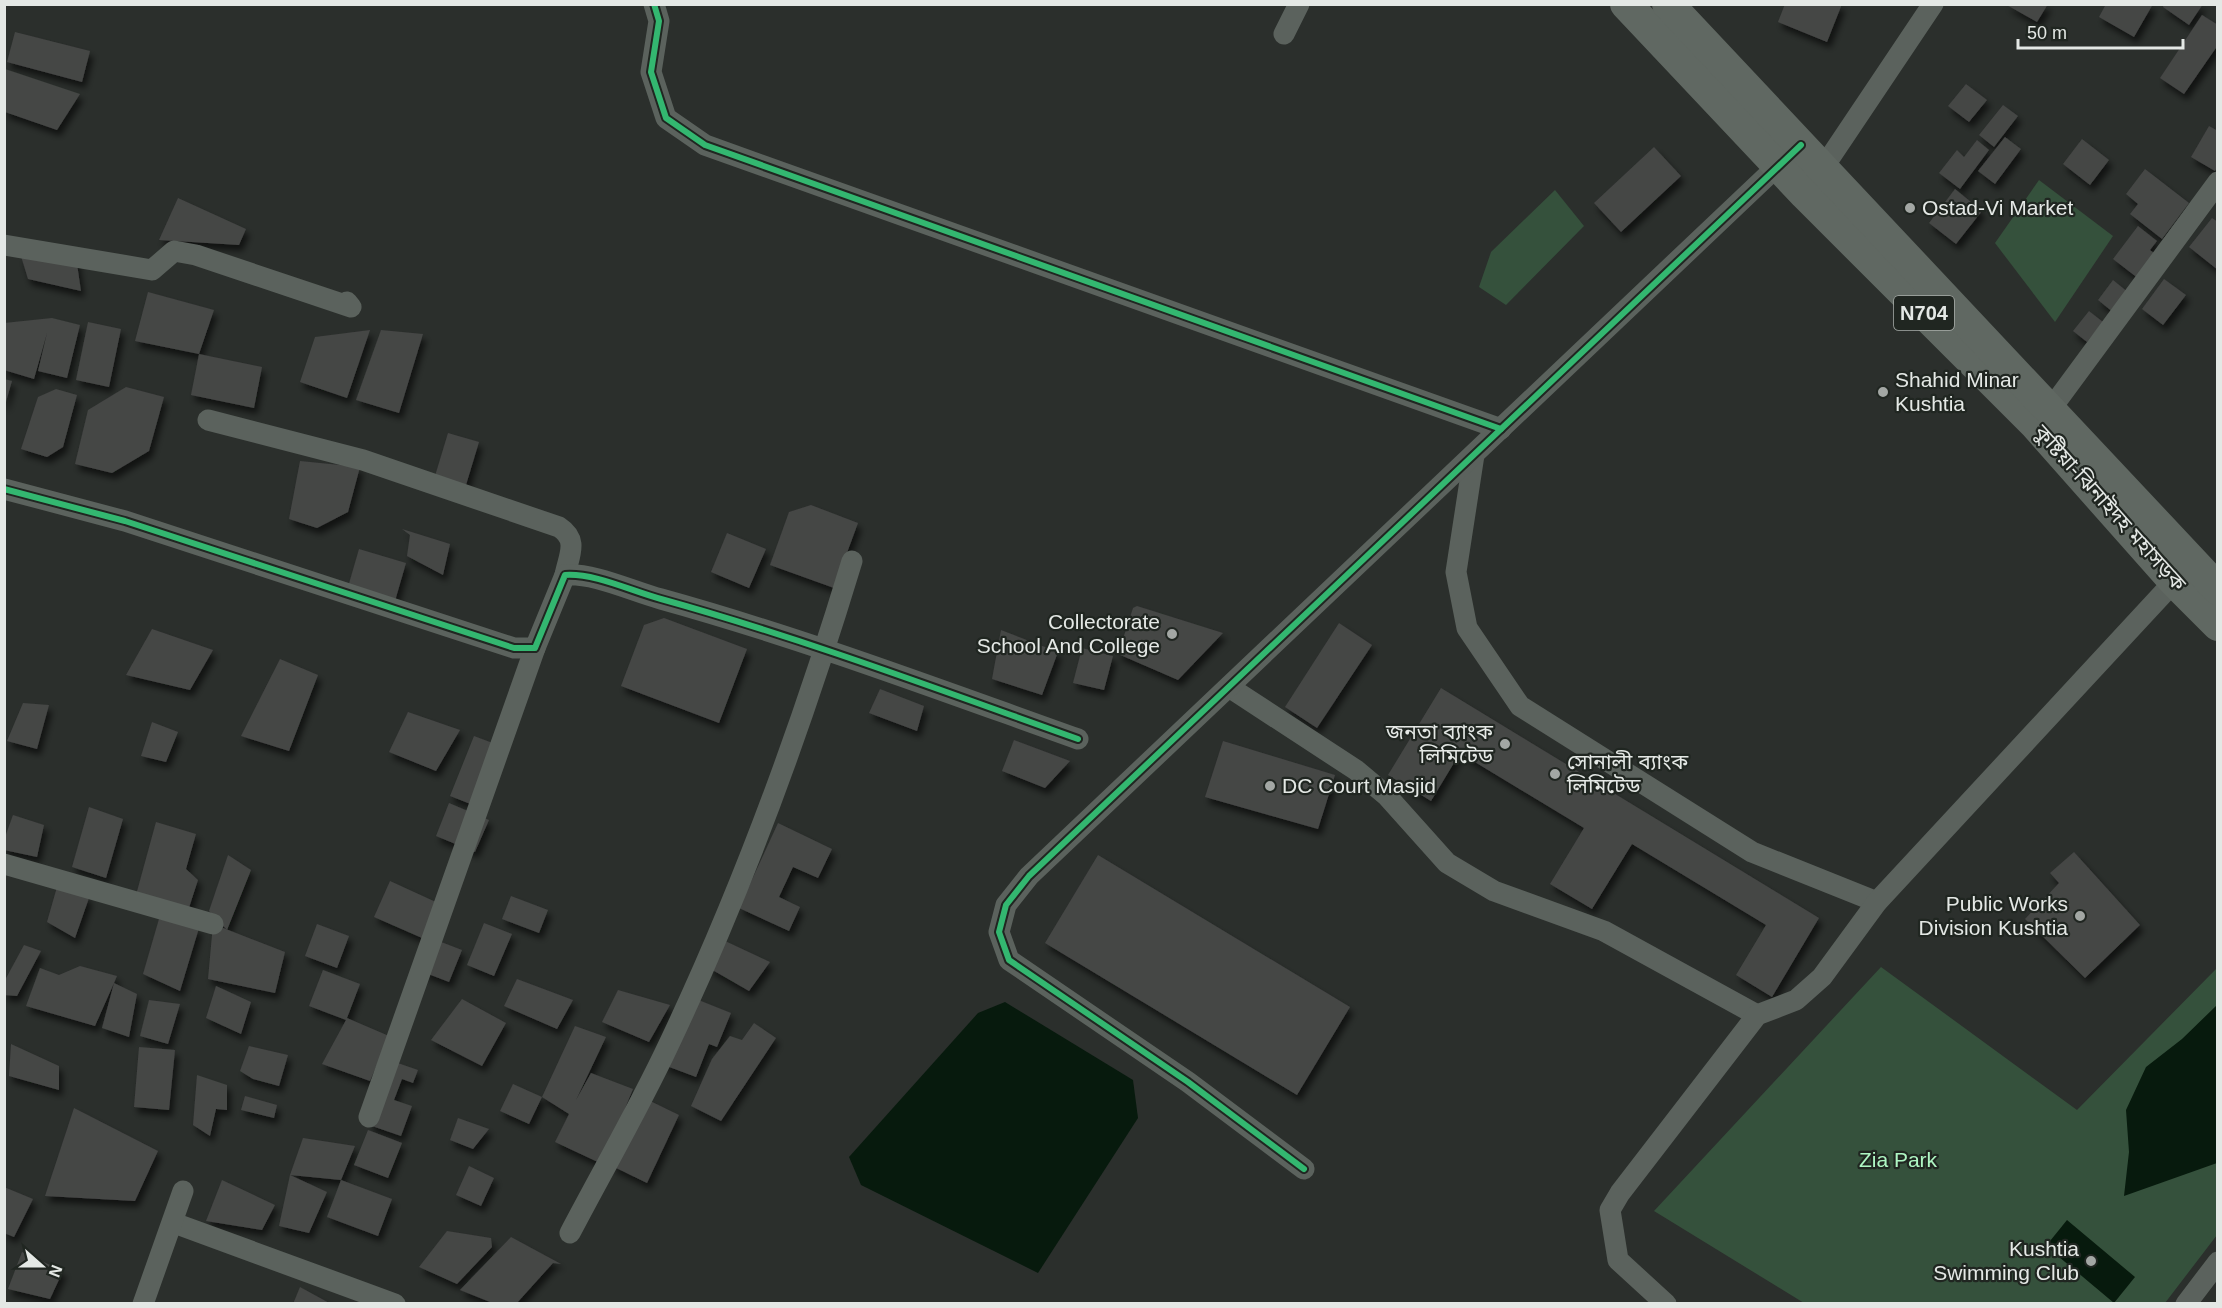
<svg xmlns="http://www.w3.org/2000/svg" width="2222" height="1308" font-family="Arial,'Noto Sans Bengali',sans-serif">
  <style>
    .green { fill: #35513c }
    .water { fill: #071a0d }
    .building { fill: #454645; filter: url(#shadow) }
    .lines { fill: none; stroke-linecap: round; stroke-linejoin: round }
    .minor { stroke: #5b625d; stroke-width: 21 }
    .highway { stroke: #606862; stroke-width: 32 }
    .cycleway-casing { stroke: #202621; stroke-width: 10 }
    .cycleway { stroke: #33b770; stroke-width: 6 }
    .poi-dot { fill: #a3a7a4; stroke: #202621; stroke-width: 2 }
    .labels { text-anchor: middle; stroke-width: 4.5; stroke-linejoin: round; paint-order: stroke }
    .shield { fill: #202621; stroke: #a9aeaa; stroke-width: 1.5 }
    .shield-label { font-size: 20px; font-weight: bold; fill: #e4e8e5 }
    .poi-label { font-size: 21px; fill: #e4e8e5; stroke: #202621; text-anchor: start }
    .street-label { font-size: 21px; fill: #e4e8e5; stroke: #202621 }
    .park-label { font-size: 21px; fill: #aef6c3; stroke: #202621 }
  </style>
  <defs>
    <filter id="shadow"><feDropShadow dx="3.5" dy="6" stdDeviation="3" flood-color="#0009"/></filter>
  </defs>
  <rect width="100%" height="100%" fill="#2b2f2c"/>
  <g class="green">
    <polygon points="2039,180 2113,236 2055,322 1995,243"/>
    <polygon points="1555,190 1584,226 1506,305 1479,287 1491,252"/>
    <polygon points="1881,967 2077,1110 2217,968 2217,1235 2165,1303 1804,1303 1654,1211"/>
  </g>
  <g class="water">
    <polygon points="1005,1002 1133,1080 1138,1118 1038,1273 861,1185 849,1157 978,1013"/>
    <polygon points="2217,1005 2217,1163 2124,1196 2129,1152 2126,1110 2146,1067 2182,1039"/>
    <polygon points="2067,1220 2135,1277 2114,1303 2046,1246"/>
  </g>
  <g class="building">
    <polygon points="1785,4 1842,4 1827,42 1778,22"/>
    <polygon points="2005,4 2048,4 2037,22"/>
    <polygon points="2106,4 2153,4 2134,37 2099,17"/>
    <polygon points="2164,4 2203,4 2189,25 2163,7"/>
    <polygon points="2202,15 2218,25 2218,45 2184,94 2160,78"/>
    <polygon points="15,32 90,51 82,82 7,62"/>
    <polygon points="5,69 80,94 57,130 5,112"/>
    <polygon points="1966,84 1987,100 1969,122 1948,106"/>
    <polygon points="2003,105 2018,116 1994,147 1979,135"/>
    <polygon points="2209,126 2218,131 2218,166 2215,171 2191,157"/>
    <polygon points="2005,137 2021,149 1995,184 1978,171"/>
    <polygon points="2082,139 2109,160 2090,185 2063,164"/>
    <polygon points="1977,140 1989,150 1960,189 1939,173 1957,150 1964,157"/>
    <polygon points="1654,147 1681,176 1621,232 1594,203"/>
    <polygon points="2145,169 2189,203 2162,239 2130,214 2138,204 2126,194"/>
    <polygon points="1955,189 1982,211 1956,244 1929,223"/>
    <polygon points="178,198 246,229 239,245 159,240"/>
    <polygon points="2212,218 2218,222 2218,270 2189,247"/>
    <polygon points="2138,226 2157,241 2150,250 2158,256 2139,279 2113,259"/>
    <polygon points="21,256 76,257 81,291 28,279"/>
    <polygon points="2164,279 2186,295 2163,325 2142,309"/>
    <polygon points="2113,280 2129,293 2114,313 2098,300"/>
    <polygon points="148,292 214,310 199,354 262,367 254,408 191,395 199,354 135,341"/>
    <polygon points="2089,311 2103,322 2087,342 2073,331"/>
    <polygon points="52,318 80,325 67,378 38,371 47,333 34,379 4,370 4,323"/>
    <polygon points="88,322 121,329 109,387 76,380"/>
    <polygon points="370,330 347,398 300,382 315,337"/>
    <polygon points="381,330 423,334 399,413 356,400"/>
    <polygon points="4,379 12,381 5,405 4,405"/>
    <polygon points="126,387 164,397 149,451 112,473 75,464 88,410"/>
    <polygon points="56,389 77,395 63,447 47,457 21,449 38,397"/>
    <polygon points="448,433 479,442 466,485 435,476"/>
    <polygon points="300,461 360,467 348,512 317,528 289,519"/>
    <polygon points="811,505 858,523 834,588 770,565 789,512"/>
    <polygon points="402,529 450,544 443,575 407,556 410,535"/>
    <polygon points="727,533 766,549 749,588 711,572"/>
    <polygon points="359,549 406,563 395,601 348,587"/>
    <polygon points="1137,606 1223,633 1178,680 1118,654 1133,608"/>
    <polygon points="664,618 747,649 719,723 621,686 644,625"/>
    <polygon points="1339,623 1372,645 1317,728 1285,707"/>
    <polygon points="152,629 213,650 190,690 126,675"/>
    <polygon points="1001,630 1058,652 1042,695 992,679"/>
    <polygon points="1082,648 1113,656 1104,690 1073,683"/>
    <polygon points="280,659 318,675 289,751 241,736"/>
    <polygon points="1441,688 1819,918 1772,997 1736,975 1766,925 1632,844 1592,909 1550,884 1584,828 1460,753 1431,801 1388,775"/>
    <polygon points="880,689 924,706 917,731 869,713"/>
    <polygon points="23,703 49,705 37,749 7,741"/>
    <polygon points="408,712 460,730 436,771 389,752"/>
    <polygon points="152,722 178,732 166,762 141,756"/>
    <polygon points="474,736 498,745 473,805 450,796"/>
    <polygon points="1014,740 1070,761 1045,788 1002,771"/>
    <polygon points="1223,741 1335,775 1318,829 1205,797"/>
    <polygon points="449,803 489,820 475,852 436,836"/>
    <polygon points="89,807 123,819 106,878 72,867"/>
    <polygon points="13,815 44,825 37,857 4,850 4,840"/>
    <polygon points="156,822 196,834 186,869 198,880 186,917 136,895"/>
    <polygon points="778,823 832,849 818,878 793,867 779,897 800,907 789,931 739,908"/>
    <polygon points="2074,852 2140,925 2085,978 2025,919 2059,883 2050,873"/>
    <polygon points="228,855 251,870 227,930 209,911"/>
    <polygon points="1098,855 1350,1007 1297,1095 1045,943"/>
    <polygon points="59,880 89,898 75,938 47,922"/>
    <polygon points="390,881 438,903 422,938 374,917"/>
    <polygon points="511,896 548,910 539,933 502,919"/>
    <polygon points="159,919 199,928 180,991 143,974"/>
    <polygon points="484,923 512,934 494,976 467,965"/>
    <polygon points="213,924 285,952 275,993 208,979"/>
    <polygon points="317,924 349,936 337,968 305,956"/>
    <polygon points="436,940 462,950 449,982 423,972"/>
    <polygon points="723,940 770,962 749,991 709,968"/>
    <polygon points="24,945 41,951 17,996 4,995 4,982"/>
    <polygon points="80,966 117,976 114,983 137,994 129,1037 102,1028 114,983 95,1026 26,1006 40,968 59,975"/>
    <polygon points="323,970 360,984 347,1018 389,1036 370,1081 322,1064 346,1020 309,1006"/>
    <polygon points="517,979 573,1000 557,1029 504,1006"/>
    <polygon points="216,986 251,1002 241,1034 206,1018"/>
    <polygon points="618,990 670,1005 649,1042 602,1022"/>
    <polygon points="691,997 731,1013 717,1047 709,1044 696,1077 664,1065"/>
    <polygon points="462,999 506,1023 482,1066 431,1040"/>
    <polygon points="149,1000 180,1004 168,1044 140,1036"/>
    <polygon points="754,1023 776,1038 721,1121 691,1106 712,1059 730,1036 742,1040"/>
    <polygon points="575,1026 606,1037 576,1100 591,1073 633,1089 602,1164 555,1142 569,1114 542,1097"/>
    <polygon points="11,1044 59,1066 59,1090 9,1076"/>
    <polygon points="249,1046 288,1055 279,1086 253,1079 240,1071"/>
    <polygon points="139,1047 175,1050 169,1110 134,1107"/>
    <polygon points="392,1061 418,1070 413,1083 402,1079 394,1100 412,1106 401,1136 369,1125"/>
    <polygon points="197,1075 227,1085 227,1110 216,1109 210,1136 193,1125"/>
    <polygon points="513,1084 542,1097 529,1124 500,1111"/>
    <polygon points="245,1096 277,1105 274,1118 241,1110"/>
    <polygon points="644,1098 679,1115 647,1183 612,1166"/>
    <polygon points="74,1108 158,1151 135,1201 45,1196"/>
    <polygon points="458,1118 489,1129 473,1149 450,1140"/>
    <polygon points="368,1130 402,1143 388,1178 354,1165"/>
    <polygon points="303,1138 355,1146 341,1180 290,1175 327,1192 309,1233 279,1226 290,1175"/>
    <polygon points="469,1166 494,1178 481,1206 456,1195"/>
    <polygon points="222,1180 275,1205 262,1230 206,1221"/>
    <polygon points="341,1180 392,1199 378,1236 327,1217"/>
    <polygon points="4,1187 33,1199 14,1237 4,1233"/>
    <polygon points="447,1231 491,1238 492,1247 457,1284 419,1267"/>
    <polygon points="511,1237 561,1264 553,1263 516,1304 495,1304 460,1290"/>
    <polygon points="22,1252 63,1271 50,1299 8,1289"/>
    <polygon points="300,1287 331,1304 293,1304"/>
  </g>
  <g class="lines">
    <g class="minor">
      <polyline points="654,4 659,21 651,72 666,118 705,145 1501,429"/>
      <polyline points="1284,34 1299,4"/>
      <polyline points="1823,168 1933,4"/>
      <polyline points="4,245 152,270 174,251 196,255 351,307 347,302"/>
      <polyline points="2050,410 2218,182"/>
      <path d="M208 420 363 460 559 527C579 540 569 555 565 575"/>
      <polyline points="1474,455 1456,572 1467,628 1520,706 1752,852 1877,902"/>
      <path d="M4 489 125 521 514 648H535L565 575C595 573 631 591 661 599 802 638 940 690 1078 739"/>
      <polyline points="1229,687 1356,770 1387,796 1447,863 1494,891 1604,931 1757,1015"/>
      <polyline points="4,864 213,924"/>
      <polyline points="369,1117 535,648"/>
      <polyline points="1304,1169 1188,1082 1009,960 999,932 1006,905 1029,876 1787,157"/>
      <polyline points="174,1223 395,1304"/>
      <path d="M570 1233C603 1170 639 1108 669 1044 743 888 802 726 852 561"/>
      <polyline points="143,1304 183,1191"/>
      <polyline points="1666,1304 1618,1260 1610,1210 1620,1193 1757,1015 1796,1000 1822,977 1877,902 2183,572"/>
      <polyline points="2186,1304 2218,1262"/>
    </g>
    <g class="highway">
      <polyline points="1626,4 1805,194 2035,424 2174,581 2218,625"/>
      <polyline points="1668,4 2218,589"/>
    </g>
    <defs>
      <g id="cycleway">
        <polyline points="654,4 659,21 651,72 666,118 705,145 1501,429"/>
        <path d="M4 489 125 521 514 648H535L565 575C595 573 631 591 661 599 802 638 940 690 1078 739"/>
        <polyline points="1304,1169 1188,1082 1009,960 999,932 1006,905 1029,876 1801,145"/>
      </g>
    </defs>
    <use href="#cycleway" class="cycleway-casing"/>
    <use href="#cycleway" class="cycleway"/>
  </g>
  <g class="poi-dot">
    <circle cx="1910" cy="208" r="6"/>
    <circle cx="1883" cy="392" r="6"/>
    <circle cx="1172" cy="634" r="6"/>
    <circle cx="1505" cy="744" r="6"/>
    <circle cx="1555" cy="774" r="6"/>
    <circle cx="1270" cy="786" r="6"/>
    <circle cx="2080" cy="916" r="6"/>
    <circle cx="2091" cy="1261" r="6"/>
  </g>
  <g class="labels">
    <rect class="shield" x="1894" y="296" width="60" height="34" rx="4.5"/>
    <g class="shield-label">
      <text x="1924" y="320">N704</text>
    </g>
    <g class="poi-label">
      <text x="1922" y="215">Ostad-Vi Market</text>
      <text x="1895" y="387">Shahid Minar<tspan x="1895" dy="24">Kushtia</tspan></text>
      <text x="1160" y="629" text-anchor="end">Collectorate<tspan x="1160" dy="24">School And College</tspan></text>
      <text x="1493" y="739" text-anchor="end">জনতা ব্যাংক<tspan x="1493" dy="24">লিমিটেড</tspan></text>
      <text x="1567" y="769">সোনালী ব্যাংক<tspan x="1567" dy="24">লিমিটেড</tspan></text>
      <text x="1282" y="793">DC Court Masjid</text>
      <text x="2068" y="911" text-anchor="end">Public Works<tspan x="2068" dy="24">Division Kushtia</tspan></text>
      <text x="2079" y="1256" text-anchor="end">Kushtia<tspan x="2079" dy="24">Swimming Club</tspan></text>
    </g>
    <g class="street-label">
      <text transform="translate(2110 508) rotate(48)" y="7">কুষ্টিয়া-ঝিনাইদহ মহাসড়ক</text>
    </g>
    <g class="park-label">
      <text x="1898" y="1167">Zia Park</text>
    </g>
  </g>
  <rect width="2222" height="1308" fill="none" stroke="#e4e8e5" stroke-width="12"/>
  <g transform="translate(42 1266) rotate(111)" stroke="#202621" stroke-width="4.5" paint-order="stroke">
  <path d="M0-4.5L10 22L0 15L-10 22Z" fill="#e4e8e5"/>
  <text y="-9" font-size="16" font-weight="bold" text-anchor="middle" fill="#e4e8e5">N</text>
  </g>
  <path d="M2018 39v9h165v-9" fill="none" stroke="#e4e8e5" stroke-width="3"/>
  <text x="2027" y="39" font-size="18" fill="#e4e8e5" stroke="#202621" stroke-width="4.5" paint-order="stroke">50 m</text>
</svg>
